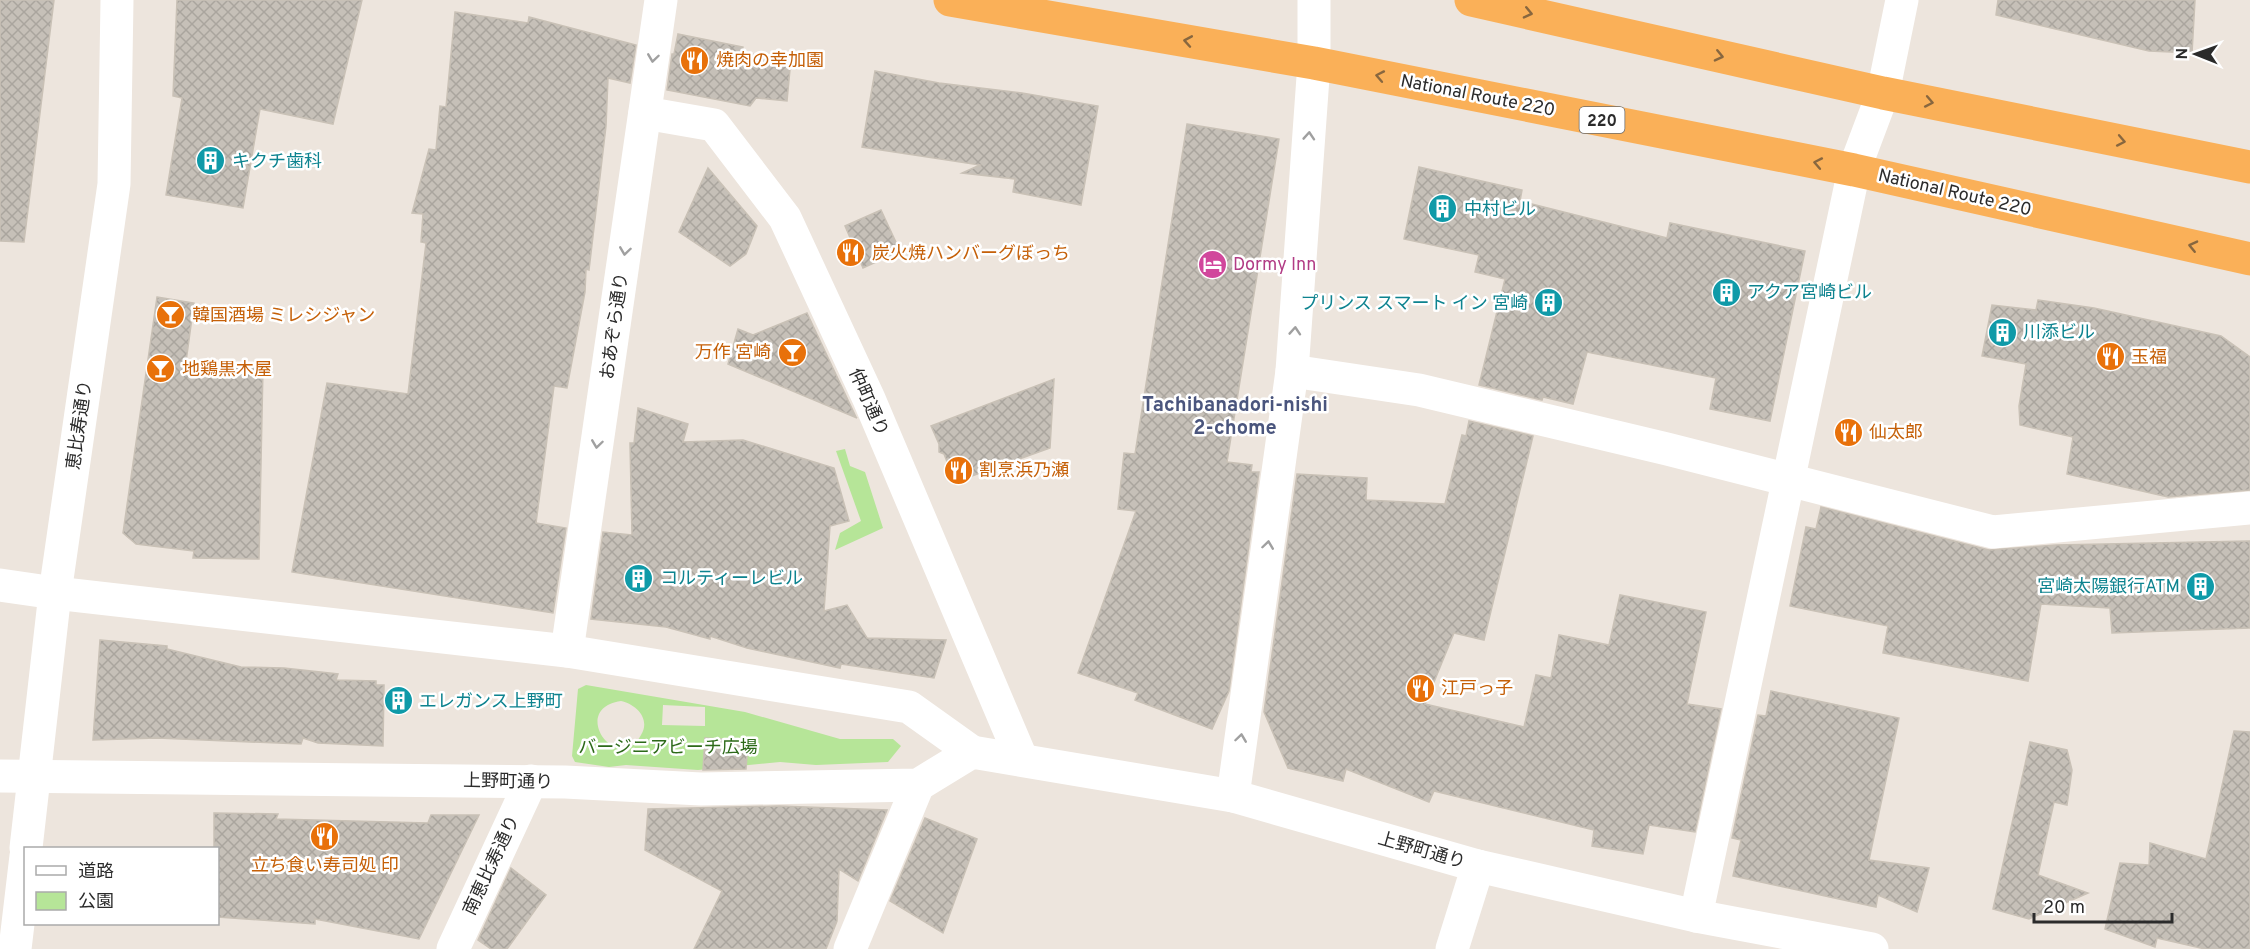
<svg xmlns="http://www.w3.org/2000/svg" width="2250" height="949" font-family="Overpass,'Noto Sans JP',sans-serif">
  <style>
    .green { fill: #b6e598; fill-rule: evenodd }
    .building { fill: url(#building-cross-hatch); stroke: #c9c1b6; stroke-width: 1.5 }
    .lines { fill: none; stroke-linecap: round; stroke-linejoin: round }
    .minor { stroke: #fff; stroke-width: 33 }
    .tertiary { stroke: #fff; stroke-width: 33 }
    .trunk { stroke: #fab058; stroke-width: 33 }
    .oneway { stroke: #88673f }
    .oneway2 { stroke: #a0a0a0 }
    .labels { text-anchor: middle; stroke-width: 5; stroke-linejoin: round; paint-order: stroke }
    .shield { fill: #fff; stroke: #6b6b6b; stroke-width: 1.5 }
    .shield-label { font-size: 16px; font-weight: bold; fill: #2b2b2b }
    .food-label { font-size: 18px; fill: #c56008; stroke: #fff; text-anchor: start }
    .street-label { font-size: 18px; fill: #2b2b2b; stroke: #fff }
    .culture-label { font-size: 18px; fill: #0d838f; stroke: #fff; text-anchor: start }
    .hotel-label { font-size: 18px; fill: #b23c85; stroke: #fff; text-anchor: start }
    .park-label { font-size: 18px; fill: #2d6a19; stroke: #fff }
    .neighbourhood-label { font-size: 20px; font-weight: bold; fill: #4a557d; stroke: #fff }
  </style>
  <defs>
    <pattern id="building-cross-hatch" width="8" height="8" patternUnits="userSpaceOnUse" patternTransform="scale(1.5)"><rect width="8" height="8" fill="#c6c0b8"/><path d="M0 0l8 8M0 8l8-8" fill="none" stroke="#aaa59e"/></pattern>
  </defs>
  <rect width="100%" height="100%" fill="#ede5dd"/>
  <g class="green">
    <polygon points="845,449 850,466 865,472 883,528 835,550 840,533 861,521 836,451"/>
    <path d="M586 685 745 712 840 739H893L901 746 888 762 816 765 780 762 698 770 626 765 609 767 575 762 572 756 578 689ZM621 701C636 704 651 719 641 735 618 777 568 709 621 701ZM663 705 705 707V726L662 725ZM705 738 748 740 747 760 704 758Z"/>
  </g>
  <g class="building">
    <polygon points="0,0 54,0 24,242 0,241"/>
    <polygon points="177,0 362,0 333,124 260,109 243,208 166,195 182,98 173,96"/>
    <polygon points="1998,0 2195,0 2192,53 2149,51 1996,15"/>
    <polygon points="455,12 528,23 529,17 636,45 630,83 608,78 606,126 589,270 586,269 585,292 567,388 554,386 536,523 566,528 553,613 292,572 327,383 408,394 426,243 421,242 423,214 412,213 429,149 436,150 440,106 446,107"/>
    <polygon points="678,34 743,47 742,53 791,59 787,101 756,98 750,106 667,90 672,54 674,54"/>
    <polygon points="875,71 939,83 1022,93 1098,106 1081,205 1013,192 1015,179 962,173 980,165 862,147"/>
    <polygon points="1187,124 1279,139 1227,462 1252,465 1251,472 1259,472 1229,691 1212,729 1135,700 1138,693 1078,673 1136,511 1118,509 1124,453 1135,454"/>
    <polygon points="1419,167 1522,190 1520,201 1667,238 1670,223 1805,251 1770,421 1710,409 1716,378 1587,352 1573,404 1543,397 1542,400 1479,385 1505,279 1475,272 1479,255 1404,239"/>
    <polygon points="708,168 757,226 746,254 730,266 679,232"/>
    <polygon points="881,210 900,251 863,268 845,226"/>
    <polygon points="157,297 194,303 186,362 207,362 208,367 263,367 259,559 193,558 194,551 136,544 123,533"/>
    <polygon points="2038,300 2094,308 2221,336 2250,357 2250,490 2168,497 2067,474 2073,437 2020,425 2019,406 2026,364 1982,356 1992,305 2036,310"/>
    <polygon points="807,313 856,417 857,418 728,364 738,329 753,335"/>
    <polygon points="1054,379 1050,448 955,482 944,454 939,452 939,444 931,426"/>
    <polygon points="638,408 688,424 683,442 743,440 834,468 849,521 830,526 824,611 847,605 867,638 946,640 934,678 841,664 840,668 747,648 710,636 710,639 666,627 591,619 603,532 632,535 630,443 634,443"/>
    <polygon points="1469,421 1533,436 1484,640 1454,633 1425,704 1524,727 1536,675 1551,678 1559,635 1609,645 1620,595 1706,612 1687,704 1721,709 1695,832 1649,825 1643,854 1592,846 1594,830 1434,791 1429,802 1346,769 1343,781 1288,768 1264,712 1297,474 1367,478 1366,500 1445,504 1462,435 1466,436"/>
    <polygon points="1821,507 1989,550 2056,545 2250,541 2250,628 2112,633 2110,608 2041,604 2028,681 1883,653 1888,626 1790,606 1806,527 1816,529"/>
    <polygon points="100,640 167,646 167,649 241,667 284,668 338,674 336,680 376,681 376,685 384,685 383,746 318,743 303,738 301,744 157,738 93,740"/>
    <polygon points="1771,691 1899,718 1869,860 1929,868 1917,912 1878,895 1876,907 1733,876 1741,840 1732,838 1758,715 1766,716"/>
    <polygon points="2234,731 2250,732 2250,949 2205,949 2157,938 2155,947 2105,929 2120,863 2149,865 2150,843 2206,859"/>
    <polygon points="705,738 748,741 746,769 703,770"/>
    <polygon points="2030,742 2067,750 2072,770 2067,805 2054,802 2038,875 2088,893 2029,919 1993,909"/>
    <polygon points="779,806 887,810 858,881 839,869 837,921 826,949 694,949 722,891 645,850 648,809"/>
    <polygon points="214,813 278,814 276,819 428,823 431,815 479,815 419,939 315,919 315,924 218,917 218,849 214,849"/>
    <polygon points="925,818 977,839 943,933 890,901"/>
    <polygon points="511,868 546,895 507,949 491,949 478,940"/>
  </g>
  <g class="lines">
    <g class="minor">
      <polyline points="645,113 714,125 785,218 869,399 1022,760"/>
      <polyline points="1292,371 1419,390 1667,449 1993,532 2250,508"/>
      <polyline points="0,585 55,593 567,651 909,707 972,752"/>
      <polyline points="567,651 661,0"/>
      <polyline points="0,776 565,782 701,789 918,785 972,752 1233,796 1292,371 1314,63 1314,0"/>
      <polyline points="1696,916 1854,170 1883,93 1902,0"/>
      <polyline points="453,949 531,781"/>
      <polyline points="850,949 918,785"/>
      <polyline points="1452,949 1478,866"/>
    </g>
    <g class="tertiary">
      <polyline points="1233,796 1478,866 1696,916 1872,949"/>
      <polyline points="26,848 55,593 114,184 117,0"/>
      <polyline points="15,949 26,856"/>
    </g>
    <g class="trunk">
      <polyline points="950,0 1314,63 1854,170 2250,259"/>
      <polyline points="1471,0 1883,93 2250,167"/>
    </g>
  </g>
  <defs><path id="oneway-chevron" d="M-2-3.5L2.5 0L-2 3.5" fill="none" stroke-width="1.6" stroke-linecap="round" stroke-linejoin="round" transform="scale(1.5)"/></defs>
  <g class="oneway">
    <use href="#oneway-chevron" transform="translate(1528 13) rotate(13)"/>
    <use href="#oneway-chevron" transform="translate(1188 41) rotate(-170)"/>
    <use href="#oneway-chevron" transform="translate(1719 56) rotate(13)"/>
    <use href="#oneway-chevron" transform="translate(1380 76) rotate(-169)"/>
    <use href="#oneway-chevron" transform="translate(1929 102) rotate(11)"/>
    <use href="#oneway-chevron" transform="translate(2121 141) rotate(11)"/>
    <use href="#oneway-chevron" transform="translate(1818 163) rotate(-169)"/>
    <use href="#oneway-chevron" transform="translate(2193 246) rotate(-167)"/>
  </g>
  <g class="oneway2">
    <use href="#oneway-chevron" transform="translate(653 58) rotate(98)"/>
    <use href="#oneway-chevron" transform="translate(1309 136) rotate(-86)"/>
    <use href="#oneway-chevron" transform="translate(625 251) rotate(98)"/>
    <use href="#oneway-chevron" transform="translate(1295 331) rotate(-86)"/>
    <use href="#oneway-chevron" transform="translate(597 444) rotate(98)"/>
    <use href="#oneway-chevron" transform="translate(1268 545) rotate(-82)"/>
    <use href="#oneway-chevron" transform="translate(1241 738) rotate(-82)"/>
  </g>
  <defs>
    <symbol id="restaurant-disc" viewBox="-11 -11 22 22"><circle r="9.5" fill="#e8710a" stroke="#fff"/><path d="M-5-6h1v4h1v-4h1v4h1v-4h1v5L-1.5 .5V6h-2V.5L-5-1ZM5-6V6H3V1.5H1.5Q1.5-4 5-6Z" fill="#fff"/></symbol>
    <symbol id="building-disc" viewBox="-11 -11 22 22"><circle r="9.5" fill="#0f9aa8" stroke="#fff"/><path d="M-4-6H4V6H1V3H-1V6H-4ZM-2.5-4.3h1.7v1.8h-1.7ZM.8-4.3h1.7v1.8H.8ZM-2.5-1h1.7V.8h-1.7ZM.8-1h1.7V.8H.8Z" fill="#fff"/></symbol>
    <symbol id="hotel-disc" viewBox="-11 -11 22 22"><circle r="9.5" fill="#d1479c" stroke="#fff"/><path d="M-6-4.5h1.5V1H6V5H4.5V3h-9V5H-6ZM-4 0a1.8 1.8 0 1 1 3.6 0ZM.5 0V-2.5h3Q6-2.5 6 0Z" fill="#fff"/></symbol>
    <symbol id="bar-disc" viewBox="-11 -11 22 22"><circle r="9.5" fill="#e8710a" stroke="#fff"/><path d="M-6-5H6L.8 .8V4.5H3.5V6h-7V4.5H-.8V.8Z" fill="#fff"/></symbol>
  </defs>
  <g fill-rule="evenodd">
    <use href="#restaurant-disc" x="678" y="44" width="33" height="33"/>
    <use href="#building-disc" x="194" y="144" width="33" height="33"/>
    <use href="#building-disc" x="1426" y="192" width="33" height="33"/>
    <use href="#restaurant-disc" x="834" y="236" width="33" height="33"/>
    <use href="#hotel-disc" x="1196" y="248" width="33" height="33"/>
    <use href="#building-disc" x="1710" y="276" width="33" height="33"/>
    <use href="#building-disc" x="1532" y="286" width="33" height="33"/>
    <use href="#bar-disc" x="154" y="298" width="33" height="33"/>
    <use href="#building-disc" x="1986" y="316" width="33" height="33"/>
    <use href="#bar-disc" x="776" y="336" width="33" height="33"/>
    <use href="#restaurant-disc" x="2094" y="340" width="33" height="33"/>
    <use href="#bar-disc" x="144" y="352" width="33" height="33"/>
    <use href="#restaurant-disc" x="1832" y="416" width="33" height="33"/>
    <use href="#restaurant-disc" x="942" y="454" width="33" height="33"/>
    <use href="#building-disc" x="622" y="562" width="33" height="33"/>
    <use href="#building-disc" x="2184" y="570" width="33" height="33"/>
    <use href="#restaurant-disc" x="1404" y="672" width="33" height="33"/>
    <use href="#building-disc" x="382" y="684" width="33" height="33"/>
    <use href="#restaurant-disc" x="308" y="820" width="33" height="33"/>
  </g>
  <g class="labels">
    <rect class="shield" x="1579.5" y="107" width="45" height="26" rx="4.5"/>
    <g class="shield-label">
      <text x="1602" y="126">220</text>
    </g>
    <g class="food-label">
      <text x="716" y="66">焼肉の幸加園</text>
      <text x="872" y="259">炭火焼ハンバーグぼっち</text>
      <text x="192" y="321">韓国酒場 ミレシジャン</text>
      <text x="771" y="358" text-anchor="end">万作 宮崎</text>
      <text x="2131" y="363">玉福</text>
      <text x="182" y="375">地鶏黒木屋</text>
      <text x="1869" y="438">仙太郎</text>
      <text x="979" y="476">割烹浜乃瀬</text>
      <text x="1441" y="694">江戸っ子</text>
      <text x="325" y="871" text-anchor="middle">立ち食い寿司処 印</text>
    </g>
    <g class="street-label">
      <text transform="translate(1478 95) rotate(11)" y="6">National Route 220</text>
      <text transform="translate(1955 192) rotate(13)" y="6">National Route 220</text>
      <text transform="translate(614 326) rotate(-82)" y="6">おあぞら通り</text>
      <text transform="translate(869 402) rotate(66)" y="6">仲町通り</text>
      <text transform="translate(79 425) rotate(-82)" y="6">恵比寿通り</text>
      <text transform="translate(508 781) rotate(1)" y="6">上野町通り</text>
      <text transform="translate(1422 850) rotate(16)" y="6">上野町通り</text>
      <text transform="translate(491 865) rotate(-65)" y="6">南恵比寿通り</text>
    </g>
    <g class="culture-label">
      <text x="232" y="167">キクチ歯科</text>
      <text x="1464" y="215">中村ビル</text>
      <text x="1747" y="298">アクア宮崎ビル</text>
      <text x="1528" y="309" text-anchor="end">プリンス スマート イン 宮崎</text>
      <text x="2023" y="338">川添ビル</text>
      <text x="660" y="584">コルティーレビル</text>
      <text x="2180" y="592" text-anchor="end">宮崎太陽銀行ATM</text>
      <text x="419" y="707">エレガンス上野町</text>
    </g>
    <g class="hotel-label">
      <text x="1233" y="270">Dormy Inn</text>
    </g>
    <g class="park-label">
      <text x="668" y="753">バージニアビーチ広場</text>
    </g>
    <g class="neighbourhood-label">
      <text x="1235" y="411">Tachibanadori-nishi<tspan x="1235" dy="23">2-chome</tspan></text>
    </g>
  </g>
  <rect x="24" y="847" width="195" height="78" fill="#ffffff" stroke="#aaaaaa" stroke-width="1.5"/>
  <rect x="36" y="866" width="30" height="9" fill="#ffffff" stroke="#aaaaaa" stroke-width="1.5"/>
  <text x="78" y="877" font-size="18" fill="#2b2b2b">道路</text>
  <rect x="36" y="892" width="30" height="18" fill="#b6e598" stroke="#aaaaaa" stroke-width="1.5"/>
  <text x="78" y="907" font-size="18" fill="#2b2b2b">公園</text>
  <g transform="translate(2196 54) rotate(271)" stroke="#ffffff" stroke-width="4.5" paint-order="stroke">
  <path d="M0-4.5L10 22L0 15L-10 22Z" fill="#2b2b2b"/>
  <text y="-9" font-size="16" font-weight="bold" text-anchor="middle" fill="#2b2b2b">N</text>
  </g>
  <path d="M2034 913v9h138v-9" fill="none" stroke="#2b2b2b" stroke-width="3"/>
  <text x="2043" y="913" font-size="18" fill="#2b2b2b" stroke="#ffffff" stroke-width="4.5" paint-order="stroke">20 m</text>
</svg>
